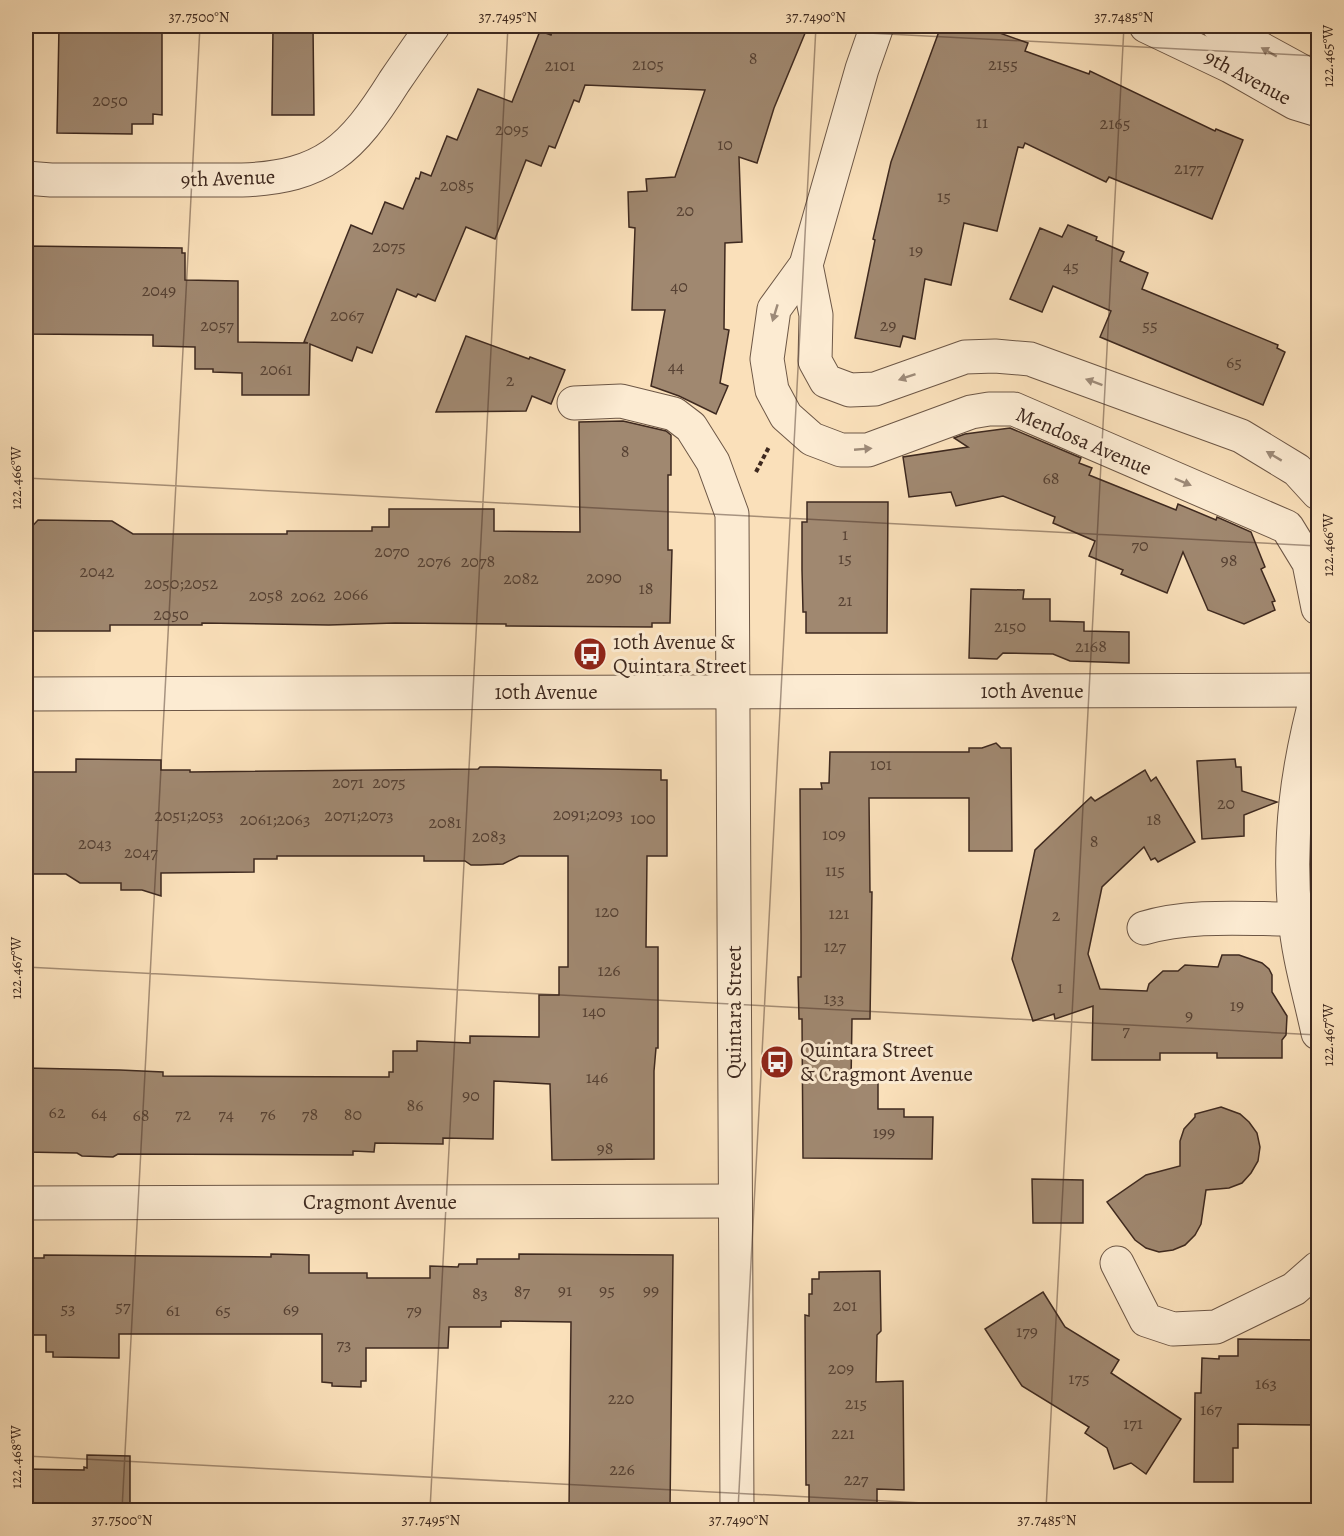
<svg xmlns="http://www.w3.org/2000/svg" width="1344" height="1536" font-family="Alegreya,serif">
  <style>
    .building { fill: #a08870; stroke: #3e291f; stroke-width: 1.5 }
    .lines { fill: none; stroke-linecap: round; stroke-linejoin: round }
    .minor-casing { stroke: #6d5746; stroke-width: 35 }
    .path { stroke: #3e291f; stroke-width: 4; stroke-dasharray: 4.5 3; stroke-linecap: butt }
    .minor { stroke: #fcebd2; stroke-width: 33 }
    .oneway { fill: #9d8a78 }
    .ticks { fill: none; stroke: #3e291f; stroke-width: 1.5; stroke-opacity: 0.45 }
    .labels { text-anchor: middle; stroke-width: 6; stroke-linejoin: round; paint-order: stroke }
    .number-label { font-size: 18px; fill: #564133 }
    .street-label { font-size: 21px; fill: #3e291f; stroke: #fcebd2 }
    .poi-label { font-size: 21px; fill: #3e291f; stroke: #fcebd2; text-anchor: start }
    .neatline { fill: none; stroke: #3e291f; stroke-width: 2 }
    .ticks-label { font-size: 15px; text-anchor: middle; fill: #3e291f }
  </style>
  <rect width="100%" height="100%" fill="#fae0ba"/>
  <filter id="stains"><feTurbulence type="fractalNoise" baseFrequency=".00333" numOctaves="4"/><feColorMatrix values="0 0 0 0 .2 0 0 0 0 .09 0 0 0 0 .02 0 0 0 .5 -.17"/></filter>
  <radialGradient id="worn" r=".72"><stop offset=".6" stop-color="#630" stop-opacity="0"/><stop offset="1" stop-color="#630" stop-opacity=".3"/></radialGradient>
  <g class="building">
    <polygon points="59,26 162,26 162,115 153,114 153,124 132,124 132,134 57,133"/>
    <polygon points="273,26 313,26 314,115 272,115"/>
    <polygon points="554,26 808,26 774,108 757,163 739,157 742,242 725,243 724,329 729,330 720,383 728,386 716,414 679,396 651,386 665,310 632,310 635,228 629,227 628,192 647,191 646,179 675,177 705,90 585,85 579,102 574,100 555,148 549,146 541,166 526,160 495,239 466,227 435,301 418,294 416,297 397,289 372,353 357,347 352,361 310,344 309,395 242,395 242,373 213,372 213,369 195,369 195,347 153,346 153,335 26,334 26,246 182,248 182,253 185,253 185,280 238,281 238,342 308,343 304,342 351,225 372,234 385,202 403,209 416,178 419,179 421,172 431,176 447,136 457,140 478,89 512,102 540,31 551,35"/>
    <polygon points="941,26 980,26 1028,43 1025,51 1089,74 1090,71 1215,131 1216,129 1243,140 1212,219 1109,177 1106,182 1025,143 1023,148 1018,147 997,231 964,223 951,285 925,279 915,339 903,336 900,347 855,338 875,240 873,239 891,162"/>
    <polygon points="1068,225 1097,237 1096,240 1124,252 1120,261 1148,273 1142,289 1278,345 1277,348 1285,352 1263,405 1100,337 1111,311 1053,286 1042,312 1010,299 1040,228 1062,237"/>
    <polygon points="466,336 529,359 530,357 565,370 551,404 532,396 526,411 436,412"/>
    <polygon points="623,421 666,431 671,435 671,475 668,475 668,550 672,550 670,623 652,623 652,627 506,626 506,624 395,623 329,625 202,623 202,625 110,625 110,631 26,631 26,533 38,520 112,521 133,534 287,534 287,531 372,531 372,527 389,527 389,509 494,509 494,531 580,532 579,422"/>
    <polygon points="1010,428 1081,458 1079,463 1092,468 1089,475 1176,510 1178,504 1216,520 1217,517 1251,532 1265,567 1261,569 1275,601 1272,602 1275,610 1244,624 1208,610 1183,552 1167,593 1121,574 1123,570 1089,556 1095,541 1053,523 1055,517 1003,496 956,506 951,492 909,497 903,457 968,447 954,438 965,434"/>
    <polygon points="807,502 888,502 887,633 806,633 806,612 803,612 802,570 802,522 807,522"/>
    <polygon points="971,589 1024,590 1023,599 1050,599 1050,621 1084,622 1084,631 1129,632 1129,663 1070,661 1053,654 1003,653 997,659 969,658"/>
    <polygon points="996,743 1001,748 1011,748 1012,851 969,851 969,798 869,798 870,892 872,892 870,1019 852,1019 851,1083 878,1083 878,1109 904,1109 904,1117 933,1117 932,1159 803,1158 802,1019 799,1019 798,977 801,977 801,934 800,789 822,789 821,783 829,783 830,752 969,752 969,748 982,748"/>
    <polygon points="76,759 161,760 161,770 190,770 190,772 478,769 480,767 496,767 661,770 661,780 667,780 667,856 647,856 646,947 658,947 658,1048 656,1048 654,1071 654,1159 552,1160 550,1084 494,1081 493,1139 443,1138 443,1144 375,1143 374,1152 353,1151 353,1155 118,1154 113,1157 82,1156 77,1153 26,1152 26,1068 120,1070 163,1072 163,1076 389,1077 389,1072 393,1072 393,1051 417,1051 417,1041 470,1043 470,1036 539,1037 539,995 559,995 559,967 568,967 568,856 519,856 503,864 481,865 471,865 465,861 424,861 424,856 277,856 277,859 254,859 254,872 161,873 161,896 142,890 121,890 121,883 80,883 66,874 33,874 33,841 26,841 26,775 32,775 33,772 76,772"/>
    <polygon points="1235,759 1236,767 1241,767 1242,791 1277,802 1244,815 1244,836 1202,839 1197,761"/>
    <polygon points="1145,770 1151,781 1156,777 1195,842 1158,862 1155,858 1151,860 1144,847 1102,887 1088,954 1100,989 1147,991 1149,984 1163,971 1178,971 1185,965 1218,967 1222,955 1239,955 1262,963 1269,969 1272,975 1272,992 1287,1016 1286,1035 1282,1040 1282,1058 1217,1058 1217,1053 1160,1053 1160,1060 1092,1060 1093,1006 1055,1019 1054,1014 1033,1021 1012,959 1035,850 1091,797 1095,801"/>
    <polygon points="1221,1107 1240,1114 1249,1122 1257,1133 1260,1147 1258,1161 1251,1173 1242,1183 1229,1188 1206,1190 1201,1224 1195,1235 1185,1245 1173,1250 1159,1252 1146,1248 1135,1240 1107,1202 1146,1175 1180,1166 1180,1141 1184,1129 1195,1117 1195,1114"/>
    <polygon points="1032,1179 1083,1180 1083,1223 1033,1223"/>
    <polygon points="271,1254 309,1255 309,1273 367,1273 367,1278 430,1278 430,1266 458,1267 459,1264 477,1264 477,1259 519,1259 519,1254 673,1255 670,1510 569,1510 571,1322 501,1321 501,1327 449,1327 448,1348 366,1348 366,1381 361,1381 361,1387 332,1386 332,1383 322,1382 322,1334 119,1334 119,1358 53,1357 53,1352 46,1352 46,1335 26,1335 26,1258 44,1258 44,1255 271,1257"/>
    <polygon points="880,1271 881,1331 877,1335 876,1382 903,1381 904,1490 877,1489 877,1506 809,1505 809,1485 806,1485 805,1315 809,1316 809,1294 812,1294 812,1279 819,1279 819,1272"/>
    <polygon points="1043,1292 1065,1327 1119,1360 1111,1373 1181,1419 1146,1474 1131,1463 1114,1469 1107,1448 1085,1433 1089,1427 1022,1386 985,1329"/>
    <polygon points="1238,1339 1318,1340 1318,1421 1314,1421 1313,1425 1238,1424 1238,1448 1233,1448 1233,1482 1194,1482 1195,1393 1201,1393 1202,1358 1219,1359 1219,1356 1238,1356"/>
    <polygon points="87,1455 130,1456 130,1510 26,1510 26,1469 84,1470 84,1467 87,1468"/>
  </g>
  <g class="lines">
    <defs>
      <g id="minor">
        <polyline points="877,26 862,69 806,265 774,309 767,359 772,390 786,416 812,439 841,450 868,450 971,412 989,409 1014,409 1287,527 1309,563 1318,608"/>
        <polyline points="1146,26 1230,66 1295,103 1318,110"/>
        <polyline points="1219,26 1318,80"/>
        <path d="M26 178 51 180H242C324 177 352 149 394 82 407 63 420 44 433 26"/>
        <polyline points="806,265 816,315 815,361 826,381 850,390 875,389 965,357 995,356 1030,359 1241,436 1297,470 1318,493"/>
        <polyline points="574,403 621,401 674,414 691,427 713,462 732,514 737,1510"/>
        <path d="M1318 691C1297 768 1288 836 1295 917 1298 956 1310 995 1318 1033"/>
        <polyline points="26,694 1318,690"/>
        <path d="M1144 928C1192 914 1245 919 1295 919"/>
        <polyline points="26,1203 735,1201"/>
        <polyline points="1117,1263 1146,1320 1173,1329 1216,1327 1294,1289 1318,1268"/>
      </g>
    </defs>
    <use href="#minor" class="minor-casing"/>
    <polyline class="path" points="756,472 769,447"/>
    <use href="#minor" class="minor"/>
  </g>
  <defs><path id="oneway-solid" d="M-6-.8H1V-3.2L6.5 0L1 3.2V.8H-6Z" transform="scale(1.5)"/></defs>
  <g class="oneway">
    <use href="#oneway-solid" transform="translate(1269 52) rotate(-150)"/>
    <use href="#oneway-solid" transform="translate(775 313) rotate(107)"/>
    <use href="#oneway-solid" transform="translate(907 377) rotate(161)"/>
    <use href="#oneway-solid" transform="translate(1094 382) rotate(-160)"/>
    <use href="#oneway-solid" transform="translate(863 449) rotate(-5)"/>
    <use href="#oneway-solid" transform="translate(1274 456) rotate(-149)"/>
    <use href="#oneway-solid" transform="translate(1183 482) rotate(23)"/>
  </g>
  <path class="ticks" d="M731 26 1318 56M26 478 1318 546M26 967 1318 1035M26 1456 1056 1510M122 1510 200 26M430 1510 508 26M738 1510 816 26M1046 1510 1124 26"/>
  <defs>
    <symbol id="bus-disc" viewBox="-11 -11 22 22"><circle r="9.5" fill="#8f2418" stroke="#fcebd2"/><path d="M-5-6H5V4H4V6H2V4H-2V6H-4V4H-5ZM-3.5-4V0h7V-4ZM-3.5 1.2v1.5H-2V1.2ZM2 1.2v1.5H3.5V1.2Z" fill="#fff"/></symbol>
  </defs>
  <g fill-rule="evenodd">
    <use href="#bus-disc" x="571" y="635" width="38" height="38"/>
    <use href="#bus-disc" x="758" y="1043" width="38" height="38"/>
  </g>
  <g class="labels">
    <g class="number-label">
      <text x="753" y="64">8</text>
      <text x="648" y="70">2105</text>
      <text x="1003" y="70">2155</text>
      <text x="560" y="71">2101</text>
      <text x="110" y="106">2050</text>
      <text x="982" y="128">11</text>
      <text x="1115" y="129">2165</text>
      <text x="512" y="135">2095</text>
      <text x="725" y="150">10</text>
      <text x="1189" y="174">2177</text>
      <text x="457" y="191">2085</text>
      <text x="944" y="202">15</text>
      <text x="685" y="216">20</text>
      <text x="389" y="252">2075</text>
      <text x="916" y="256">19</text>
      <text x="1071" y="272">45</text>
      <text x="679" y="292">40</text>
      <text x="159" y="296">2049</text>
      <text x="347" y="321">2067</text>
      <text x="217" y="331">2057</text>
      <text x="888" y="331">29</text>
      <text x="1150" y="331">55</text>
      <text x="1234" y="368">65</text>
      <text x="676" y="372">44</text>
      <text x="276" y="375">2061</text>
      <text x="510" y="386">2</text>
      <text x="625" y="457">8</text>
      <text x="1051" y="484">68</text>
      <text x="845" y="540">1</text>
      <text x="1140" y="551">70</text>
      <text x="392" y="557">2070</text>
      <text x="845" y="564">15</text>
      <text x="1229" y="566">98</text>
      <text x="434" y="567">2076</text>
      <text x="478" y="567">2078</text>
      <text x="97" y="577">2042</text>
      <text x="604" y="583">2090</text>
      <text x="521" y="584">2082</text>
      <text x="181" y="589">2050;2052</text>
      <text x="646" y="594">18</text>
      <text x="351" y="600">2066</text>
      <text x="266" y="601">2058</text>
      <text x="308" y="602">2062</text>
      <text x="845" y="606">21</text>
      <text x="171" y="620">2050</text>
      <text x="1010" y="632">2150</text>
      <text x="1091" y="652">2168</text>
      <text x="881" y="770">101</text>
      <text x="348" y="788">2071</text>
      <text x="389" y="788">2075</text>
      <text x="1226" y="809">20</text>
      <text x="588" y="820">2091;2093</text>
      <text x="189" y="821">2051;2053</text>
      <text x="359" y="821">2071;2073</text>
      <text x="643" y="824">100</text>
      <text x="275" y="825">2061;2063</text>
      <text x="1154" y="825">18</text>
      <text x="445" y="828">2081</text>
      <text x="834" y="840">109</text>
      <text x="489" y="842">2083</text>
      <text x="1094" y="847">8</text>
      <text x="95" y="849">2043</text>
      <text x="141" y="858">2047</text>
      <text x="835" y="876">115</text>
      <text x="607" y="917">120</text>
      <text x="839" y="919">121</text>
      <text x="1056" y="921">2</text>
      <text x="835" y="952">127</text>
      <text x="609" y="976">126</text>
      <text x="1060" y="993">1</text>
      <text x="834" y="1004">133</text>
      <text x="1237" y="1011">19</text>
      <text x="594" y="1017">140</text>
      <text x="1189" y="1021">9</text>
      <text x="1126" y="1036">7</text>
      <text x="597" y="1083">146</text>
      <text x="471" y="1101">90</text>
      <text x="415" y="1111">86</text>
      <text x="57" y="1118">62</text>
      <text x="99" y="1119">64</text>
      <text x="183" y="1120">72</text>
      <text x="226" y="1120">74</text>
      <text x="268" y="1120">76</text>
      <text x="310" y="1120">78</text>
      <text x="353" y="1120">80</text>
      <text x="141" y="1121">68</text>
      <text x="884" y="1138">199</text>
      <text x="605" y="1154">98</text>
      <text x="565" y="1296">91</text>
      <text x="607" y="1296">95</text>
      <text x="651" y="1296">99</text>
      <text x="522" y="1297">87</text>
      <text x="480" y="1299">83</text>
      <text x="845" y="1311">201</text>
      <text x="123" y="1312">57</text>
      <text x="68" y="1314">53</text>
      <text x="291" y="1315">69</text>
      <text x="173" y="1316">61</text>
      <text x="223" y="1316">65</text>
      <text x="414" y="1316">79</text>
      <text x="1027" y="1337">179</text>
      <text x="344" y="1350">73</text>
      <text x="841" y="1374">209</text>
      <text x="1079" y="1384">175</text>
      <text x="1266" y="1389">163</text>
      <text x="621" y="1404">220</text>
      <text x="856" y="1409">215</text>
      <text x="1211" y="1415">167</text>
      <text x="1133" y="1429">171</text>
      <text x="843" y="1439">221</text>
      <text x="622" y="1475">226</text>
      <text x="856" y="1485">227</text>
    </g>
    <g class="street-label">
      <text transform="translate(1248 77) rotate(28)" y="7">9th Avenue</text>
      <text transform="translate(228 178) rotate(-2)" y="7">9th Avenue</text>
      <text transform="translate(1084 441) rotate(23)" y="7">Mendosa Avenue</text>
      <text x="1032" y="698">10th Avenue</text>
      <text x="546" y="699">10th Avenue</text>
      <text transform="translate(734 1012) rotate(-90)" y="7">Quintara Street</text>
      <text x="380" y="1209">Cragmont Avenue</text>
    </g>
    <g class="poi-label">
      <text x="613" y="649">10th Avenue &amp;<tspan x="613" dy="24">Quintara Street</tspan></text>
      <text x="800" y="1057">Quintara Street<tspan x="800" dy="24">&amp; Cragmont Avenue</tspan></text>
    </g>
  </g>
  <rect width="1344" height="1536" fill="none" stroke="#fae0ba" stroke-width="66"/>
  <rect x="33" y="33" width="1278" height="1470" class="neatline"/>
  <g class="ticks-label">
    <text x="199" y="22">37.7500°N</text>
    <text x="508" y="22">37.7495°N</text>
    <text x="816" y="22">37.7490°N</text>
    <text x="1124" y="22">37.7485°N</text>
    <text transform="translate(1328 56) rotate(-90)" y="5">122.465°W</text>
    <text transform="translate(16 478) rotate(-90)" y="5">122.466°W</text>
    <text transform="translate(1328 545) rotate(-90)" y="5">122.466°W</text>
    <text transform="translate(16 968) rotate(-90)" y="5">122.467°W</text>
    <text transform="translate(1328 1035) rotate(-90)" y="5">122.467°W</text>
    <text transform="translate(16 1457) rotate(-90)" y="5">122.468°W</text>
    <text x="122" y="1525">37.7500°N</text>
    <text x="431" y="1525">37.7495°N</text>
    <text x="739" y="1525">37.7490°N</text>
    <text x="1047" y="1525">37.7485°N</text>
  </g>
  <rect width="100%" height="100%" filter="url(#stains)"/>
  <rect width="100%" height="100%" fill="url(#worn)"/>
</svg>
